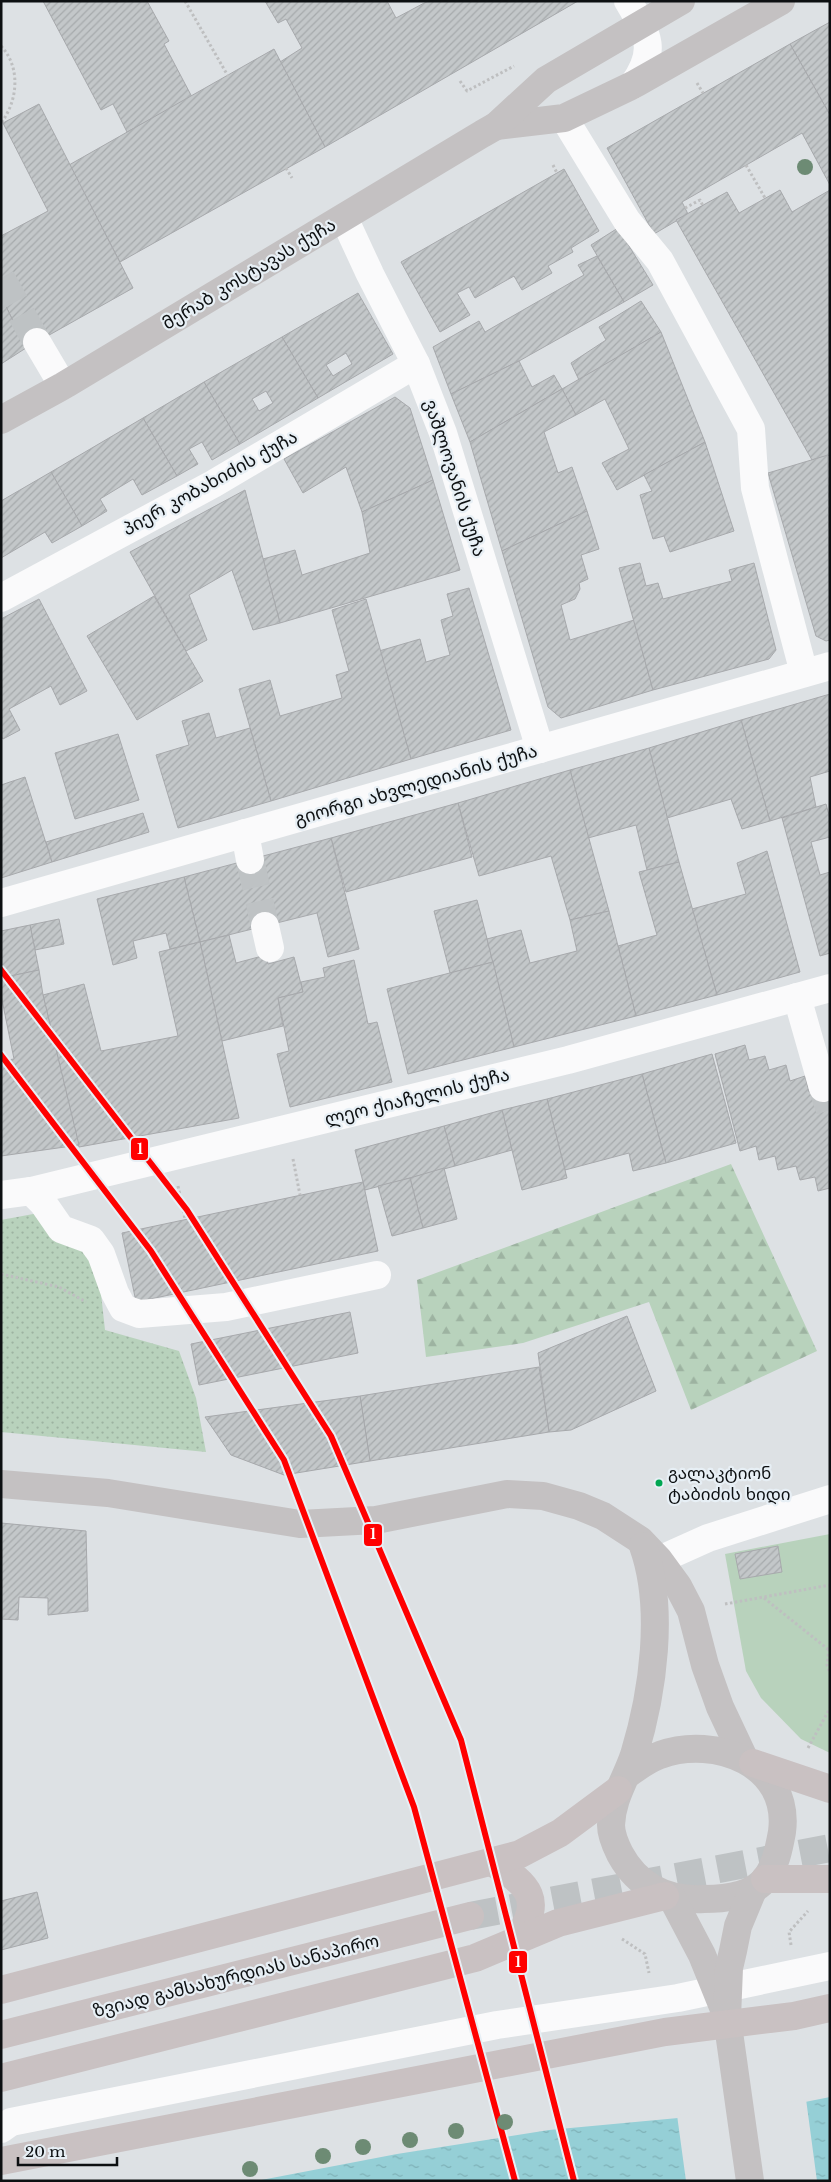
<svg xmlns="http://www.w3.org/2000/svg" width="831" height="2182" font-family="'Libre Baskerville','Noto Sans Georgian',serif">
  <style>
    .grass { fill: url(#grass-dots) }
    .forest { fill: url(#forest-firs) }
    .park { fill: #b8d2bc }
    .water { fill: url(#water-ripples) }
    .pier { fill: #dde1e4 }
    .building { fill: url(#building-hatch); stroke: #a7a9ac; fill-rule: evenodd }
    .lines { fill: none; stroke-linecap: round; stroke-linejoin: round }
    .minor-tunnel { stroke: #bec2c4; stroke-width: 28; stroke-dasharray: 28 14; stroke-linecap: butt }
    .highway-tunnel { stroke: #bec2c4; stroke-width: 28; stroke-dasharray: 28 14; stroke-linecap: butt }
    .path { stroke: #bebfc0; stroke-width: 3; stroke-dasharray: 2.5 2.5; stroke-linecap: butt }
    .minor { stroke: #fafafb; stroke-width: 28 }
    .major { stroke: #c4c1c2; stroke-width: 28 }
    .highway { stroke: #c9c1c2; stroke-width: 28 }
    .metro-1-casing { stroke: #e7eff5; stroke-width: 10 }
    .metro-1 { stroke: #f00; stroke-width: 6 }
    .tree { fill: #6d8b74 }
    .bus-dot { fill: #00a651; stroke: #e7eff5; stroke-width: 2 }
    .labels { text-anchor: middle; stroke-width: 4.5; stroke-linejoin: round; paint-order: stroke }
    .bus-label { font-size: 17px; fill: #0d1012; stroke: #e7eff5; text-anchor: start }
    .street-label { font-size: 18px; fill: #0d1012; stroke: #e7eff5 }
    .line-badge { stroke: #e7eff5; stroke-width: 2 }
    .badge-label { font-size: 14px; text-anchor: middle; font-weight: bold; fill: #fff }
  </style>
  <defs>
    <pattern id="grass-dots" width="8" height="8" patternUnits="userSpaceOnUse" patternTransform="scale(1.25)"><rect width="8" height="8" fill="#b8d2bc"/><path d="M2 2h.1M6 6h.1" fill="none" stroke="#9db3a1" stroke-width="1.8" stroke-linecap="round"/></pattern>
    <pattern id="forest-firs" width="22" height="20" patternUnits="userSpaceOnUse" patternTransform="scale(1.25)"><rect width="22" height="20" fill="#b8d2bc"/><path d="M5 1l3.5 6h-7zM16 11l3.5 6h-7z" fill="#9db3a1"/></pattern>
    <pattern id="water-ripples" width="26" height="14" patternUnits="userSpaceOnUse" patternTransform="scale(1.25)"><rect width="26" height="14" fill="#95cfd6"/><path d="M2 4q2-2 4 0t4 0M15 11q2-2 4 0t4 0" fill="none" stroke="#7fb1b7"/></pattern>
    <pattern id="building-hatch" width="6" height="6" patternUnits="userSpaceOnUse" patternTransform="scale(1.25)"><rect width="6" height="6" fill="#c3c7c9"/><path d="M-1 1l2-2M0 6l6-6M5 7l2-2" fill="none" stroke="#a6aaac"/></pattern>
  </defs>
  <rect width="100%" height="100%" fill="#dde1e4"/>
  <polygon class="grass" points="44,1212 97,1257 105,1330 179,1351 196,1398 206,1452 1,1432 1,1220"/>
  <polygon class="forest" points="731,1164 817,1351 691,1410 649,1302 523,1343 426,1357 417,1280"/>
  <polygon class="park" points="830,1534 830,1753 801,1739 761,1698 746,1671 725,1554"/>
  <polygon class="water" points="830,2097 830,2181 256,2181 397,2154 549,2130 765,2110"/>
  <polygon class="pier" points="806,2099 817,2181 686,2181 677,2115 765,2107"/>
  <g class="building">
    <polygon points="43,1 147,1 169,41 164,44 192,97 127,132 113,104 101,110"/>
    <polygon points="265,1 387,1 396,18 428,1 578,1 325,147 280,62 302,48 286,19 278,23"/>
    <polygon points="830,22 830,115 790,44"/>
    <polygon points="790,44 830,115 830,185 802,133 682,202 688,214 654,234 607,148"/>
    <polygon points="274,49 325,147 120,262 69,165"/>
    <polygon points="39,104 133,288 26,348 1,296 1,236 48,211 3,123"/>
    <polygon points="564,169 599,231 571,248 573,252 548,266 552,273 522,290 514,276 475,298 469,287 457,293 470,315 440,332 401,262"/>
    <polygon points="780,190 792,212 830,190 830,455 812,460 676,220 727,192 739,213"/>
    <polygon points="618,228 653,285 624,302 591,245"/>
    <polygon points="597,256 624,302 519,361 451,394 433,347 479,321 485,332 584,275 578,265"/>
    <path d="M358 293 393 354 318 398 282 337ZM346 353 352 364 333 376 326 365Z"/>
    <polygon points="1,296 26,348 1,364"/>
    <polygon points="641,301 661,332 579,380 571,363 606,340 599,327"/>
    <polygon points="661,332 705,442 617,490 602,463 629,449 605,399 576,415 562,389"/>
    <path d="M282 337 318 398 240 444 204 382ZM266 391 273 403 259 411 252 399Z"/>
    <polygon points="519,361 532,387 554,375 562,389 470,442 451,394"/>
    <polygon points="204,382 240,444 212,460 202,442 189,449 198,464 177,476 143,418"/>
    <polygon points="562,389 576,415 544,432 558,473 572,467 587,511 502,551 470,442"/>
    <polygon points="395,397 410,408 433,480 362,512 346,467 303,493 284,459"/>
    <polygon points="143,418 177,476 142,495 133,479 100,499 107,511 82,526 51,472"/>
    <polygon points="705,442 734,531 670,552 664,536 653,539 640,495 652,491 644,475"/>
    <polygon points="828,455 830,640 826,641 816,636 768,473"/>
    <polygon points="51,472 82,526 52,543 45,532 1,558 1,501"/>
    <polygon points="433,480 460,570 280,623 263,559 295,550 302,575 370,553 362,512"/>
    <polygon points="245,490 280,623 253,630 232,570 189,595 207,640 186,651 130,552"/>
    <polygon points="587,511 599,549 581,555 588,579 579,583 580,589 575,599 561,605 570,640 634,620 653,690 561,718 548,707 502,551"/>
    <polygon points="640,563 646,586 658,583 663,599 732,581 729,570 754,563 776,650 769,659 653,690 619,568"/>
    <polygon points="469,588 511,730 411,759 379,651 420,639 426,662 450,655 441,620 453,616 447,594"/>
    <polygon points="154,596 203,681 137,720 87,636"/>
    <polygon points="39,599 87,691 60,705 51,686 9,709 20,730 3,739 1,736 1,619"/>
    <polygon points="366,599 411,759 271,801 239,689 270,680 280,716 342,698 336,675 349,671 332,610"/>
    <polygon points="830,694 830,771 810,777 816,807 770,821 741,720"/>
    <polygon points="209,713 216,738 250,728 271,801 178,828 156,755 189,745 182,721"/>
    <polygon points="741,720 770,821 742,829 731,799 667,818 649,748"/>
    <polygon points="118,734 139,800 75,819 55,753"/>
    <polygon points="649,748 679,862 647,870 636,825 588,838 570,770"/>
    <polygon points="570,770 609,911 570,920 551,856 479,876 458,803"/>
    <polygon points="25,777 52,862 1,878 1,785"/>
    <polygon points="458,803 472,857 346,892 331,838"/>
    <polygon points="826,804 830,819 830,837 811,842 820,875 830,872 830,953 820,956 782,818"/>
    <polygon points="143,813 149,832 52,862 46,842"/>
    <polygon points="331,838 359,949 328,957 317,913 200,942 184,877"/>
    <polygon points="767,851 800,972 717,995 692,909 746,894 737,863"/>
    <polygon points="679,862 717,995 636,1016 618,946 657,935 639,872"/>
    <polygon points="184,877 200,942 170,949 166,933 133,941 137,958 113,965 97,899"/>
    <polygon points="477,900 493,962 450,973 434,911"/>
    <polygon points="609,911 636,1016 514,1047 487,939 521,930 530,963 577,951 570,920"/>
    <polygon points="59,919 64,944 35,950 30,925"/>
    <polygon points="30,925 39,970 1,978 1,931"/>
    <polygon points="229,935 236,963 266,955 268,964 294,957 303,992 278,998 283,1026 222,1041 200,942"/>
    <polygon points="200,942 239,1118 79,1147 43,995 84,984 101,1051 178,1036 159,952"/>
    <polygon points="354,960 368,1024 377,1022 392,1082 290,1107 277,1054 289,1051 278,998 303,992 301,982 325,977 323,968"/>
    <polygon points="493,962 514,1047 408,1074 387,989"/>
    <polygon points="39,970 43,995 79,1145 1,1156 1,1061 14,1059 1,995 1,978"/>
    <polygon points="745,1045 749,1060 765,1056 769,1070 786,1065 790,1081 805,1076 809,1092 827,1088 830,1101 830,1188 818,1191 815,1177 800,1180 796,1166 778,1170 775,1156 759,1160 756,1146 740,1151 715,1054"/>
    <polygon points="712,1054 736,1143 666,1163 642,1074"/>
    <polygon points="642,1074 666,1163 633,1171 629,1153 565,1170 547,1099"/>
    <polygon points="547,1099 567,1178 522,1190 502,1110"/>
    <polygon points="502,1110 512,1150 455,1166 444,1126"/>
    <polygon points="444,1126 455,1166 365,1190 355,1150"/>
    <polygon points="444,1168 457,1219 423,1228 410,1178"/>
    <polygon points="410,1178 423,1228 392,1236 378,1186"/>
    <polygon points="363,1182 378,1251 136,1302 122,1233"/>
    <polygon points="350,1312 358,1353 199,1385 191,1344"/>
    <polygon points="627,1316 656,1391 571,1430 549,1432 538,1353"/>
    <polygon points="539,1367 549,1432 370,1461 360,1396"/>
    <polygon points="360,1396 370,1461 284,1475 231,1455 205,1417"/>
    <polygon points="1,1523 86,1531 88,1611 48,1615 48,1598 19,1597 18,1620 1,1619"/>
    <polygon points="778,1546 782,1572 740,1579 735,1554"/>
    <polygon points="37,1892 48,1938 1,1950 1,1901"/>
  </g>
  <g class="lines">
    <g class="minor-tunnel">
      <polyline points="1,278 37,342"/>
      <polyline points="250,860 265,926"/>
      <polyline points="823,1088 830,1110"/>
    </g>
    <polyline class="highway-tunnel" points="470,1916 830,1848"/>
    <g class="path">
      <polyline points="185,1 228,76"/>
      <path d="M1 46C21 67 18 101 1 123"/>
      <polyline points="460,81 467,91 514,66"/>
      <polyline points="697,83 703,93"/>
      <polyline points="553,165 557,173"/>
      <polyline points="746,165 765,198"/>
      <polyline points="286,168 292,178"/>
      <polyline points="685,208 700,200 703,206"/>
      <polyline points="293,1159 300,1195"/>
      <polyline points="178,1186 185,1219"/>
      <polyline points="1,1274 59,1287 86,1302"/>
      <polyline points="764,1598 829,1650"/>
      <polyline points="725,1604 830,1585"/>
      <polyline points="829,1649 827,1665 830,1674"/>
      <polyline points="808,1748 830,1708"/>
      <polyline points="622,1939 645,1954 649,1973"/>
      <polyline points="791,1945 789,1932 808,1911"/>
    </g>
    <g class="minor">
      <path d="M628 1C648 35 658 50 633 85"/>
      <polyline points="564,118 627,221 660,261 751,429 755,488 804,673"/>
      <polyline points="344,218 370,274 416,364 443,433 540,749"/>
      <polyline points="37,342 63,386"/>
      <polyline points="1,598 213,484 416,364"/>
      <polyline points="245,833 250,860"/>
      <polyline points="1,903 830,666"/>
      <polyline points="265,926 270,948"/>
      <polyline points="797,997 823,1088"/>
      <polyline points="31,1191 43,1203 61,1229 91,1240 101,1254 115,1293 123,1308 139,1314 226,1307 377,1275"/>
      <polyline points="1,1195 31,1191 568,1060 830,988"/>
      <polyline points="659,1560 708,1538 830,1499"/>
      <polyline points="1,2129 11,2122 497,2025 678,1998 830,1966"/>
    </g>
    <g class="major">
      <polyline points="496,126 564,118 633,85 781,1"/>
      <polyline points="1,420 63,386 482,134 496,126 546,80 681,1"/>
      <polyline points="1,1484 108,1493 300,1524 376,1520 507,1494 543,1496 579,1506 603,1516 640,1540 659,1560 678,1586 691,1611 705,1665 720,1707 744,1758"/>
      <path d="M628 1774C638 1767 648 1759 660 1755 715 1735 791 1764 782 1832 779 1848 776 1865 766 1878 753 1896 724 1899 704 1899 667 1901 638 1887 620 1854 616 1846 611 1835 611 1825 612 1798 626 1779 634 1755 653 1693 665 1608 643 1546"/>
      <polyline points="672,1898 702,1955 723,2007"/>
      <polyline points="750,2181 727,2018 729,1968 733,1951 738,1926 753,1890"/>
    </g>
    <g class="highway">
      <polyline points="753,1763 830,1789"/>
      <path d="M493 1863C529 1884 545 1901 516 1940"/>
      <polyline points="765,1879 830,1879"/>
      <polyline points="1,1990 520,1854 560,1833 618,1790"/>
      <polyline points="1,2035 470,1916"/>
      <polyline points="1,2078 475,1958 558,1923 665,1896"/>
      <polyline points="1,2161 665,2032 794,2016 830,2008"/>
    </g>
    <defs>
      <g id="metro-1">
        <polyline points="1,970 187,1210 331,1436 461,1740 574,2181"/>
        <polyline points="1,1055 151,1251 284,1460 414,1807 515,2181"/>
      </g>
    </defs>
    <use href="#metro-1" class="metro-1-casing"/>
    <use href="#metro-1" class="metro-1"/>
  </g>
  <g class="tree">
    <circle cx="805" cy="167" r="8"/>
    <circle cx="505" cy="2122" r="8"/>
    <circle cx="456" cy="2131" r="8"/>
    <circle cx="410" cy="2140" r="8"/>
    <circle cx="363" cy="2147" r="8"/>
    <circle cx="323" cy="2156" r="8"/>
    <circle cx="250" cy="2169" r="8"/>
  </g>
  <circle class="bus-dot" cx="659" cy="1483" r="4.5"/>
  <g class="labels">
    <g class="bus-label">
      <text x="668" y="1479">გალაკტიონ<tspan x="668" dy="21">ტაბიძის ხიდი</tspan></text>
    </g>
    <g class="street-label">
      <text transform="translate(249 274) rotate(-31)" y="6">მერაბ კოსტავას ქუჩა</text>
      <text transform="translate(455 478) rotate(72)" y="6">ვაშლოვანის ქუჩა</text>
      <text transform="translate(210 483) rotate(-29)" y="6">პიერ კობახიძის ქუჩა</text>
      <text transform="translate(416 785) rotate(-16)" y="6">გიორგი ახვლედიანის ქუჩა</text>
      <text transform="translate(417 1097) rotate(-14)" y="6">ლეო ქიაჩელის ქუჩა</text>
      <text transform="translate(236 1976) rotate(-14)" y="6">ზვიად გამსახურდიას სანაპირო</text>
    </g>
  </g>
  <g class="line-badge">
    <rect x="130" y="1137" width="19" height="24" rx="5" fill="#f00"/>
    <rect x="363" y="1523" width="20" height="24" rx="5" fill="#f00"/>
    <rect x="508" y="1950" width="20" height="24" rx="5" fill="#f00"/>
  </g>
  <g class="badge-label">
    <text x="140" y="1154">1</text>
    <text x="373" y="1539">1</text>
    <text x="518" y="1967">1</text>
  </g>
  <rect width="831" height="2182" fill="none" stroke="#0d1012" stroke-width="5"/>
  <path d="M18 2157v8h99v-8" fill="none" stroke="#0d1012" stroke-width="2.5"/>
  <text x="25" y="2157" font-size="15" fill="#0d1012" stroke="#e7eff5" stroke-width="4" paint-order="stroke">20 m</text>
</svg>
